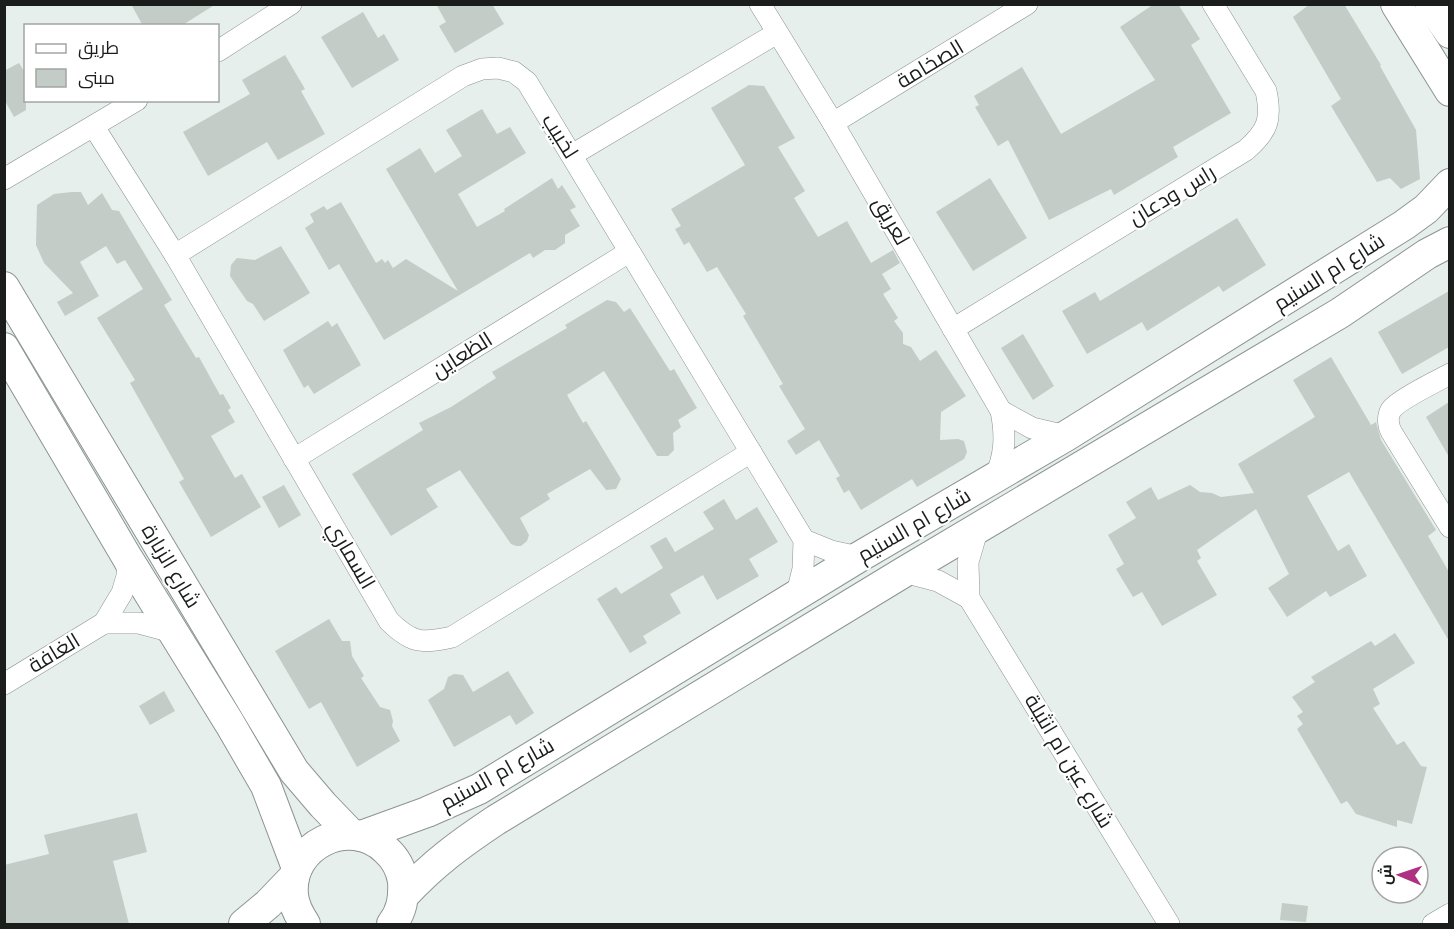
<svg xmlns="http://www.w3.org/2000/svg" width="1454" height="929" font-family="'DM Sans',Cairo,sans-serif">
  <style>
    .building { fill: #c3ccc7 }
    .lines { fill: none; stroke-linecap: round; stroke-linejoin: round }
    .street-casing { stroke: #8c9591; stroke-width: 22 }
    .secondary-casing { stroke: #8c9591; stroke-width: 32 }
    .street { stroke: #fff; stroke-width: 21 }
    .secondary { stroke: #fff; stroke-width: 30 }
    .labels { text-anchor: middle; stroke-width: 4.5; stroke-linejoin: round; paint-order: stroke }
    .street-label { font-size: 21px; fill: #1a1d1c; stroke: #fff }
  </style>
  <rect width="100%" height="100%" fill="#e6efeb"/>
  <g class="building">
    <polygon points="131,4 216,4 181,26 143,26"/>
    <polygon points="436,4 492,4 504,24 455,53 439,26 446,22"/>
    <polygon points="1154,4 1178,4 1200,39 1191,45 1231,113 1173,147 1178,157 1114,195 1111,189 1049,220 1008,140 998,146 975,107 979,105 974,96 1022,67 1061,134 1155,80 1120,27"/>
    <polygon points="1310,4 1344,4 1381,65 1380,66 1416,130 1420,179 1401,189 1390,178 1377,182 1331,106 1341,99 1293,17"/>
    <polygon points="363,12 378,38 384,34 399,60 352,88 321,37"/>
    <polygon points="285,55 305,89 301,91 325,134 278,160 267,142 208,176 183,132 250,94 242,80"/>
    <polygon points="19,63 26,74 26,110 14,117 4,99 4,71"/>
    <polygon points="749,85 764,86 795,138 778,147 805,191 794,198 818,237 847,221 871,263 893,250 900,263 882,274 891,289 883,294 898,318 894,321 903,333 903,344 911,347 920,361 936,350 966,396 941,412 940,440 958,439 964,441 967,452 964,459 917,487 912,479 861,510 849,490 844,493 836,478 840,476 819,440 796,455 787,441 805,429 779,386 783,384 743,316 746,314 717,267 707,272 689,242 684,245 675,229 681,226 671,209 745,165 711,108"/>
    <polygon points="482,109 497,134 510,127 526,153 458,194 477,227 505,211 504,209 552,178 558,189 562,185 576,207 570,210 580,226 565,235 565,243 555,250 545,250 533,258 530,253 384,340 339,264 329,270 305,228 314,222 310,214 324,206 327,210 341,202 376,263 382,259 385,263 388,260 393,268 406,259 458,291 386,169 420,148 435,173 462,156 446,130"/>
    <polygon points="990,178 1027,238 973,271 936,212"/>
    <polygon points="72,192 81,192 88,205 102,193 112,210 119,211 172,300 164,305 196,358 199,357 220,395 223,394 231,408 228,410 235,422 211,436 235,478 242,474 261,507 211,537 179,482 184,479 130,383 135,380 97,318 143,289 125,260 117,264 106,246 80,262 99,296 65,316 57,302 73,293 44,263 36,245 37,205 54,194"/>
    <polygon points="1237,218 1266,265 1223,292 1219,286 1147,331 1142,322 1087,354 1062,311 1095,292 1100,301"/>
    <polygon points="281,246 310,293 264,321 253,304 247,301 236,285 230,276 231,265 237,258 255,260"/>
    <polygon points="1449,291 1449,347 1402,374 1378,332"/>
    <polygon points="607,300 616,302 624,312 630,308 670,371 674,369 697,408 678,420 681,427 673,433 674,450 668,456 657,456 604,371 567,395 583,423 586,421 621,479 616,489 606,490 590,469 547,494 550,499 520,518 529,535 527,541 521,546 516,546 511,544 460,470 426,489 438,507 391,536 352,474 423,430 419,423 451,407 496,378 492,372 567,328 565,325"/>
    <polygon points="328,321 332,327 337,323 361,365 314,394 308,385 304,388 283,350"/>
    <polygon points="1023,334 1054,386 1033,400 1001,348"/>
    <polygon points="1331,357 1371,425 1376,422 1381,440 1436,530 1428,536 1449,572 1449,641 1349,472 1307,496 1338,551 1349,544 1367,576 1330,597 1326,591 1287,617 1268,588 1289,574 1256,509 1197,550 1201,558 1197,561 1217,595 1162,626 1142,592 1133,597 1116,569 1124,564 1108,535 1136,518 1126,502 1151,487 1158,500 1190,485 1200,492 1212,493 1221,497 1254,493 1238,464 1315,417 1293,380"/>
    <polygon points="1449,402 1449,457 1426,417"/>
    <polygon points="284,485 301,515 279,528 262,497"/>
    <polygon points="724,499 736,520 757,507 778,542 749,559 759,576 717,600 703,575 670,594 681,613 643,636 647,643 630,653 597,599 616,587 621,594 663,568 650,546 666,537 675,552 714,529 703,512"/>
    <polygon points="329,619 342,641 350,641 352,656 364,676 361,678 380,707 390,710 393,721 392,726 400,741 357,767 321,702 309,709 275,651"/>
    <polygon points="1395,633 1415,663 1373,689 1380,704 1373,708 1397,745 1404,741 1421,766 1427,767 1412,824 1397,820 1397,827 1356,814 1347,801 1341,804 1297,729 1303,724 1297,716 1303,712 1292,697 1315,682 1311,677 1371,641 1375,646"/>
    <polygon points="508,671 534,713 516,725 510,715 454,747 428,700 444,689 448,677 454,674 463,675 473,692"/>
    <polygon points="164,691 175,711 150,725 139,706"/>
    <polygon points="137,813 147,852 113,861 129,924 4,924 4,865 49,854 44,835"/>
    <polygon points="1282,903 1308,906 1306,922 1280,920"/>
  </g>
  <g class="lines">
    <defs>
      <g id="street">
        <path d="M760 4 833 123 1001 411C1006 436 1005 455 995 478"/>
        <polyline points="218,51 291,4"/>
        <polyline points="833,123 1027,4"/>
        <path d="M94 127 175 255 389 621C411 643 422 644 452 637L751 452"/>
        <polyline points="572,155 777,33"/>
        <polyline points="4,179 137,100"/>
        <polyline points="175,255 463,76 482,69 498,68 514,72 527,82 804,540 803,569 796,597"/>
        <path d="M953 329 1246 150C1268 131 1272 119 1266 91L1213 4"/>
        <path d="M1450 374C1437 381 1398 400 1391 410 1387 417 1388 426 1392 433L1450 527"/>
        <polyline points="1001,411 1032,428 1066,436"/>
        <polyline points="294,459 629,252"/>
        <polyline points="978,528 968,562 969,598 1169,924"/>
        <polyline points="804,540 831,551 859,557"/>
        <polyline points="904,572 938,581 969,598"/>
        <polyline points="104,623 139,623 173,632"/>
        <polyline points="4,684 104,623 122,593 127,576 128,559"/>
        <polyline points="1433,924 1450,914"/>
      </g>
      <g id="secondary">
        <polyline points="1396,4 1450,91"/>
        <polyline points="1430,4 1450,33"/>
        <polyline points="4,287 294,771 323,805 351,834"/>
        <polyline points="4,348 128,559 230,724 266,786 297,868"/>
        <polyline points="361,836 427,812 479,789 859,557 1066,436 1404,225 1426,209 1450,184"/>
        <path d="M404 895C434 863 460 844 496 820L904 572 1340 313 1427 254 1450 242"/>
        <polyline points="244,924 268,904 294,877"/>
        <path d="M305 924C299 915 294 906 293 895 288 845 350 815 386 850 395 858 401 869 403 881 404 898 402 911 392 924"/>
      </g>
    </defs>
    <use href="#street" class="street-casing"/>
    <use href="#secondary" class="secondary-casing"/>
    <use href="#street" class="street"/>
    <use href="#secondary" class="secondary"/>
  </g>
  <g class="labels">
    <g class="street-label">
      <text transform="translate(930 64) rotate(-31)" y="7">الصخامة</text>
      <text transform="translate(560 136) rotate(58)" y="7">لخبيب</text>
      <text transform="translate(1172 195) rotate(-31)" y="7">راس ودعان</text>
      <text transform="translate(891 221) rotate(60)" y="7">لعريق</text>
      <text transform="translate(1329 272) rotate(-32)" y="7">شارع ام السنيم</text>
      <text transform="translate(462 355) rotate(-32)" y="7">الظعاين</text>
      <text transform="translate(914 525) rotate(-30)" y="7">شارع ام السنيم</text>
      <text transform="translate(351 555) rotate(60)" y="7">السماري</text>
      <text transform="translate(171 566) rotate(59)" y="7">شارع الزبارة</text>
      <text transform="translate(54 653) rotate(-31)" y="7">الغافة</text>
      <text transform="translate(1069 761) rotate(59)" y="7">شارع عين ام انثيلة</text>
      <text transform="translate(497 774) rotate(-29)" y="7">شارع ام السنيم</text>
    </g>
  </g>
  <rect width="1454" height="929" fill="none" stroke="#1a1d1c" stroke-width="12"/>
  <rect x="24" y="24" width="195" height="78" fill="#ffffff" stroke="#a3a5a4" stroke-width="1.5"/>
  <rect x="36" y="44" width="30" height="9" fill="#ffffff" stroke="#a3a5a4" stroke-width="1.5"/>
  <text x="78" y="54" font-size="18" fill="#1a1d1c">طريق</text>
  <rect x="36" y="69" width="30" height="18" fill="#c3ccc7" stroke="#a3a5a4" stroke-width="1.5"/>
  <text x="78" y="84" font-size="18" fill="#1a1d1c">مبنى</text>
  <g transform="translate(1400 875) rotate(272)"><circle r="28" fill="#ffffff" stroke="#a3a5a4" stroke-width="1.5"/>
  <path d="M0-4.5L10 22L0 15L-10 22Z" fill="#ae3080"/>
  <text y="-9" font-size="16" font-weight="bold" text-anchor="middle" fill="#1a1d1c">ش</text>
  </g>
</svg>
